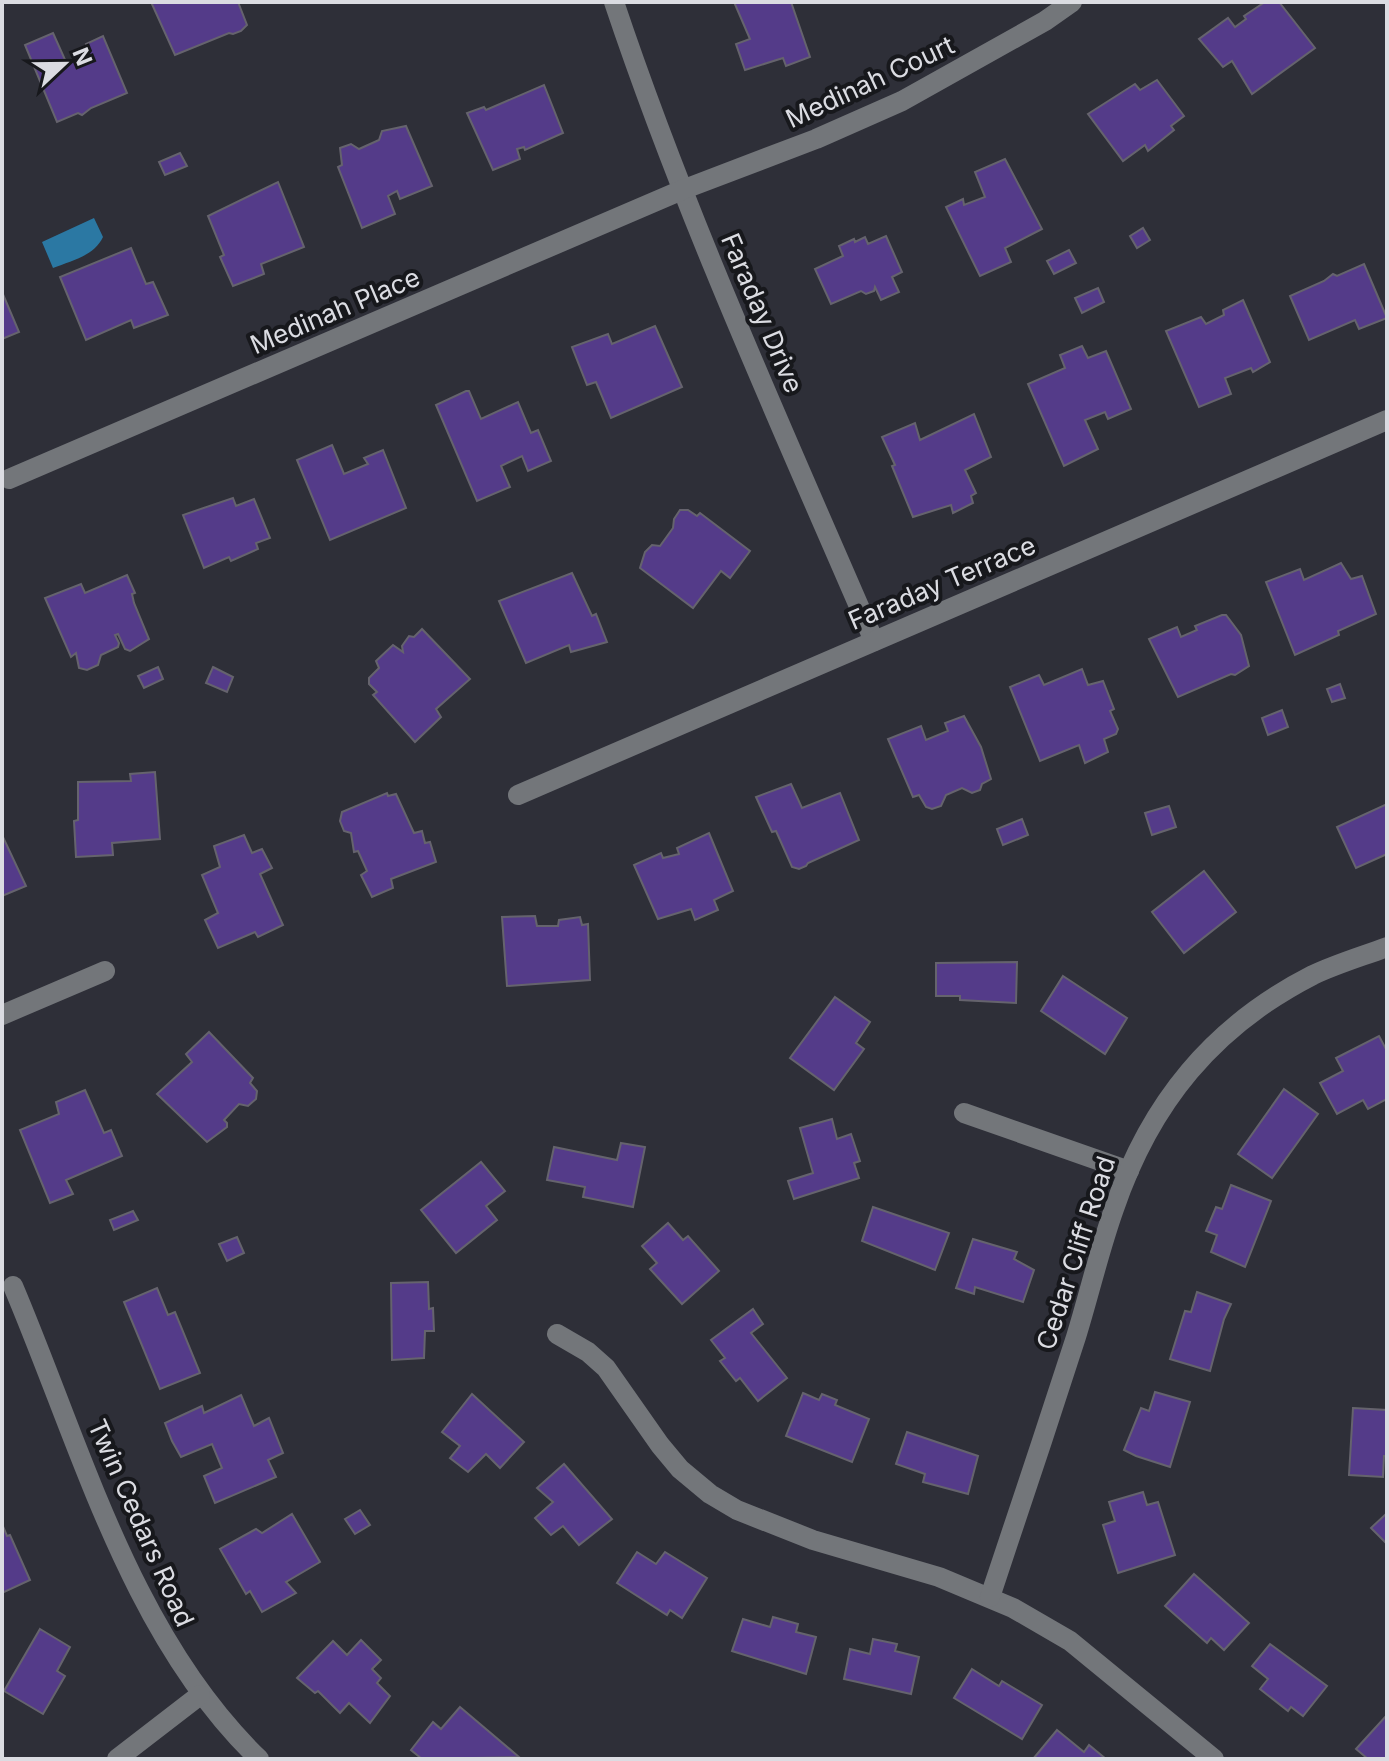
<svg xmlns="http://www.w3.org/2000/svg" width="1389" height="1761" font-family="Inter,sans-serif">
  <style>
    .water { fill: #2b78a3 }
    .building { fill: #543b89; stroke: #65636d; stroke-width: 2 }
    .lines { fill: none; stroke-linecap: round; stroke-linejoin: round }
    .minor { stroke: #73767a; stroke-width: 20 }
    .labels { text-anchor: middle; stroke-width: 8; stroke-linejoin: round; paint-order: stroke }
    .street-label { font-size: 26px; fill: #dbdce2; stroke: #17181c }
  </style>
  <rect width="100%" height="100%" fill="#2e2f38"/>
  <path class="water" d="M94 218 103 237C94 256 71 261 53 268L42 242Z"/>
  <g class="building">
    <polygon points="151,2 238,2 247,25 241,31 233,34 229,33 175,55"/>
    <polygon points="734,2 791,2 810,57 786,66 783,58 745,70 736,44 750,39"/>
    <polygon points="1265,2 1279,2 1315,48 1252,94 1232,61 1223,67 1199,39 1228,18 1235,27 1246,19 1244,16"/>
    <polygon points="53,33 66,62 89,53 86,44 103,36 127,93 91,108 82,115 78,113 57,122 25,45"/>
    <polygon points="1157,80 1184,116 1171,126 1174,130 1148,151 1145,145 1123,161 1088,114 1135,84 1140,90"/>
    <polygon points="544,85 563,133 525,150 524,147 517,149 520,159 493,170 467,113 484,107 486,110"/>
    <polygon points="406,126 432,186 400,199 397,191 388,196 395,214 362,228 338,167 342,165 340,148 351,144 359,149 379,140 382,131"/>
    <polygon points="180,153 187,166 165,175 159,162"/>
    <polygon points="1005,159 1042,229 1005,248 1011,262 980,276 946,207 963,199 964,205 985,197 975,172"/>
    <polygon points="278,182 304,247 261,264 264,274 233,286 220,257 224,255 208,216"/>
    <polygon points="1143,228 1150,240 1137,248 1130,236"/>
    <polygon points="886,236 902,272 892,277 899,292 881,300 875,287 874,291 866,294 861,291 831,304 815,269 843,256 839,246 854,239 855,242 865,237 868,244"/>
    <polygon points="131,248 146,284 153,282 168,315 134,328 131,320 86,340 60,277"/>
    <polygon points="1069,250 1076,263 1054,274 1047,261"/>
    <polygon points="1364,264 1387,318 1359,329 1355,320 1309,340 1290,296 1324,281 1333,274 1337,276"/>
    <polygon points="1098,288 1104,302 1082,313 1075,298"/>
    <polygon points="2,292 19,332 2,339"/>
    <polygon points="1243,300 1270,362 1253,372 1251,368 1225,378 1231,394 1199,407 1166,331 1201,317 1206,324 1224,315 1223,310"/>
    <polygon points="655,326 682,387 611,418 596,382 587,385 572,347 608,334 612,344"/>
    <polygon points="1082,346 1088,358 1106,351 1131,409 1108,419 1105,412 1085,420 1098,449 1064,466 1028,384 1065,368 1060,355"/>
    <polygon points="466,391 469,391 481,419 518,402 531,433 538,430 551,461 528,471 522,456 501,466 510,487 477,501 436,405"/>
    <polygon points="974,414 991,457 965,470 976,493 971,496 973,503 953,513 951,505 913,517 892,466 895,465 882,437 915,423 920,440"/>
    <polygon points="332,445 344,474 368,464 364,458 383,450 406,508 330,540 297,460"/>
    <polygon points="233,498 236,506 254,499 270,538 256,543 258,549 231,561 229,557 204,568 183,515"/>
    <polygon points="680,510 688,510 697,516 700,513 750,551 730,578 721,571 693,608 640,568 645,552 652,545 660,546 673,528 674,519"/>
    <polygon points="1341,563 1351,579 1362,576 1376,614 1338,631 1339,635 1295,655 1266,582 1300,569 1304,580"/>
    <polygon points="572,573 592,616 596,614 607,642 571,652 569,645 526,663 499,601"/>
    <polygon points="127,575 135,593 132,594 134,603 149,639 130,651 125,649 118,634 115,635 119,643 118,647 101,655 98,665 87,670 79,668 76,653 71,657 45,598 81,584 85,593"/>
    <polygon points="1222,615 1226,615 1241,635 1249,666 1235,675 1231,674 1178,697 1149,639 1177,627 1181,637 1197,630 1195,626"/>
    <polygon points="422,629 470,679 436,709 441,717 415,742 373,695 377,692 369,684 369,678 379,668 376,661 393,645 403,652 402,646 409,636 414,637"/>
    <polygon points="158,667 163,679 144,688 138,676"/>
    <polygon points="213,667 233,677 227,692 206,683"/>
    <polygon points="1082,669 1088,685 1103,681 1114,709 1110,711 1118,729 1116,734 1104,739 1108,752 1085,763 1079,745 1040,761 1010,687 1039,675 1044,685"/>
    <polygon points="1340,684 1345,698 1332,702 1327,689"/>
    <polygon points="1282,710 1288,727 1268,735 1262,718"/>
    <polygon points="964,716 981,747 991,779 982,784 980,790 972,793 962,788 946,795 941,806 932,809 926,807 919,795 913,797 888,739 921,726 926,740 948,731 945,723"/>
    <polygon points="155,772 160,839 112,843 113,855 76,857 74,821 78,820 78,782 131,781 130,774"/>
    <polygon points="791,784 802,808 840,793 859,840 808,863 806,866 799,869 792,867 776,831 772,832 756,797"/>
    <polygon points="387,793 388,796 396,794 414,833 422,831 425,843 430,842 436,862 391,879 393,888 372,897 361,875 367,871 358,851 354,852 351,833 344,831 340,821 342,812"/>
    <polygon points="1387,804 1387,854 1356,868 1337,827"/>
    <polygon points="1169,806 1176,827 1152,835 1145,813"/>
    <polygon points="1022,819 1028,835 1003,845 997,829"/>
    <polygon points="709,833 733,891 714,900 718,910 695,920 691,909 658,919 634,865 661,853 663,858 679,854 677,848"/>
    <polygon points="2,835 26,886 2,896"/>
    <polygon points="244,835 252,853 262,849 272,868 260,874 283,925 258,937 255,932 218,948 205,920 218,913 202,875 220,867 214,846"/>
    <polygon points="1204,871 1236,912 1184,953 1152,912"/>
    <polygon points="535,916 537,926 558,926 559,920 580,917 582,925 588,924 590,980 507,986 502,917"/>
    <polygon points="1017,962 1016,1003 960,1000 960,996 936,996 936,963"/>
    <polygon points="1063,976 1127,1018 1105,1054 1041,1011"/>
    <polygon points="835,997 870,1022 856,1043 864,1049 834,1090 790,1058"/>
    <polygon points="209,1032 253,1078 250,1083 257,1091 256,1099 248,1106 239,1104 224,1120 227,1123 227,1127 207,1142 157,1094 192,1062 186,1054"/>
    <polygon points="1379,1036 1387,1051 1387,1099 1368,1109 1363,1100 1337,1114 1320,1083 1343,1071 1336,1058"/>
    <polygon points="1284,1089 1318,1114 1272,1178 1238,1154"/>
    <polygon points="85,1090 104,1133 111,1130 122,1156 66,1180 73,1194 50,1203 20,1130 59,1114 56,1102"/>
    <polygon points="832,1119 837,1139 851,1134 860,1161 854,1163 859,1178 794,1199 788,1181 813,1173 800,1128"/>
    <polygon points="621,1143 645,1147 633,1207 583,1197 585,1187 547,1180 554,1147 617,1160"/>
    <polygon points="481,1162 505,1191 486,1206 497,1220 456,1253 421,1210"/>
    <polygon points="1231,1185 1271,1201 1245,1267 1211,1252 1217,1235 1206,1231 1216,1207 1222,1209"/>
    <polygon points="873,1207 949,1233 935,1270 862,1241"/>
    <polygon points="133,1211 138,1220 114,1230 110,1220"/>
    <polygon points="668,1223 683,1240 688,1236 719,1271 682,1304 650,1269 657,1263 642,1246"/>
    <polygon points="237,1237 244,1253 227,1261 219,1244"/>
    <polygon points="973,1239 1017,1252 1014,1259 1034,1270 1023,1302 975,1287 974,1294 956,1288"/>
    <polygon points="428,1282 429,1309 433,1308 434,1331 425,1331 424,1358 392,1360 391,1283"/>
    <polygon points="157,1288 168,1315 175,1312 200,1373 160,1389 124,1302"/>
    <polygon points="1197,1292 1231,1304 1224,1319 1210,1371 1170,1359 1185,1311 1191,1312"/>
    <polygon points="753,1309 763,1324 751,1333 787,1378 758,1401 740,1378 736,1381 720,1361 725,1358 711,1340"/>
    <polygon points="1155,1392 1190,1402 1170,1467 1136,1456 1124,1450 1141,1408 1149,1411"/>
    <polygon points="803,1393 819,1400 822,1394 837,1400 835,1405 869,1419 852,1462 786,1436"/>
    <polygon points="472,1394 524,1442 500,1468 486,1454 468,1472 450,1458 460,1446 442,1432"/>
    <polygon points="241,1395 254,1426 269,1418 283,1453 268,1460 276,1477 215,1503 204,1476 222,1468 212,1444 181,1457 172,1441 165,1423 202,1406 204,1413"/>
    <polygon points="1353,1408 1387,1410 1387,1456 1384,1456 1383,1477 1349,1475"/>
    <polygon points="907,1432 978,1456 968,1494 923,1482 925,1474 896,1464"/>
    <polygon points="564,1464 612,1519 579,1545 563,1526 551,1535 535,1518 553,1502 537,1488"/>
    <polygon points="1143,1492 1147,1505 1158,1502 1175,1555 1118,1573 1103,1525 1115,1521 1109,1502"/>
    <polygon points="360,1510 370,1525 355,1534 345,1519"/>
    <polygon points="1387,1513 1387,1544 1371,1528"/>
    <polygon points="292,1514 320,1562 286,1582 296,1593 262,1612 250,1591 246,1594 220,1549 256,1529 262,1533"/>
    <polygon points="2,1524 7,1536 10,1535 30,1580 2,1593"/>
    <polygon points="637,1552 656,1564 665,1552 707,1578 682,1618 670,1610 667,1615 617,1583"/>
    <polygon points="1194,1574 1249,1623 1224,1650 1211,1638 1207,1643 1165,1606"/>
    <polygon points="773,1617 798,1624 796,1632 816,1637 806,1674 732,1651 743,1619 770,1627"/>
    <polygon points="40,1629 70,1647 57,1671 65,1676 43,1714 4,1691"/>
    <polygon points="873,1639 897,1644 895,1651 919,1657 911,1694 844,1679 850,1649 870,1654"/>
    <polygon points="361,1640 381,1660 372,1669 381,1678 377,1683 390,1696 370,1723 349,1703 340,1713 318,1691 315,1693 297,1678 333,1641 347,1655"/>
    <polygon points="1270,1644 1327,1686 1303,1716 1291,1707 1288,1711 1260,1689 1268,1679 1252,1666"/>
    <polygon points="972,1669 999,1686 1002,1681 1042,1705 1022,1739 954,1698"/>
    <polygon points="460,1707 519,1757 422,1759 411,1750 433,1722 441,1729"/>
    <polygon points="1386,1716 1387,1759 1368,1759 1356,1749"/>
    <polygon points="1057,1730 1084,1752 1089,1745 1106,1759 1033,1759"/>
  </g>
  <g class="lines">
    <g class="minor">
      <path d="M614 2C687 220 783 430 874 641"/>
      <polyline points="9,479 682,190 816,139 902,101 1045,21 1072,2"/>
      <polyline points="518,795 1387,420"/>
      <polyline points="2,1015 105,971"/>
      <polyline points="964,1113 1129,1171"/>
      <path d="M13 1286C81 1446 131 1636 259 1759"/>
      <polyline points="557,1334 588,1352 606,1368 660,1445 680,1469 710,1494 737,1510 813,1540 939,1577 1013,1608 1070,1641 1214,1759"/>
      <path d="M990 1597C1019 1510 1048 1424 1076 1337 1089 1295 1099 1251 1114 1209 1150 1103 1213 1026 1313 975 1336 964 1363 956 1387 947"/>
      <polyline points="117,1759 200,1695"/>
    </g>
  </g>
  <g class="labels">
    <g class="street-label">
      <text transform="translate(870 82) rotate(-25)" y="9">Medinah Court</text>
      <text transform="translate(335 311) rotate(-23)" y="9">Medinah Place</text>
      <text transform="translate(762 313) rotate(67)" y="9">Faraday Drive</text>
      <text transform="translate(942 583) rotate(-23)" y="9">Faraday Terrace</text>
      <text transform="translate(1076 1253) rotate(-72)" y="9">Cedar Cliff Road</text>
      <text transform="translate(141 1523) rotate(66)" y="9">Twin Cedars Road</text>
    </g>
  </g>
  <rect width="1389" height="1761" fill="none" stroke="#dbdce2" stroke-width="8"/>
  <g transform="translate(64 64) rotate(68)" stroke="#17181c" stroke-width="6" paint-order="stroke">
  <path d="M0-6L14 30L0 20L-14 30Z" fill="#dbdce2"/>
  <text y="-12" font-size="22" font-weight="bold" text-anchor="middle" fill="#dbdce2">N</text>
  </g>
</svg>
